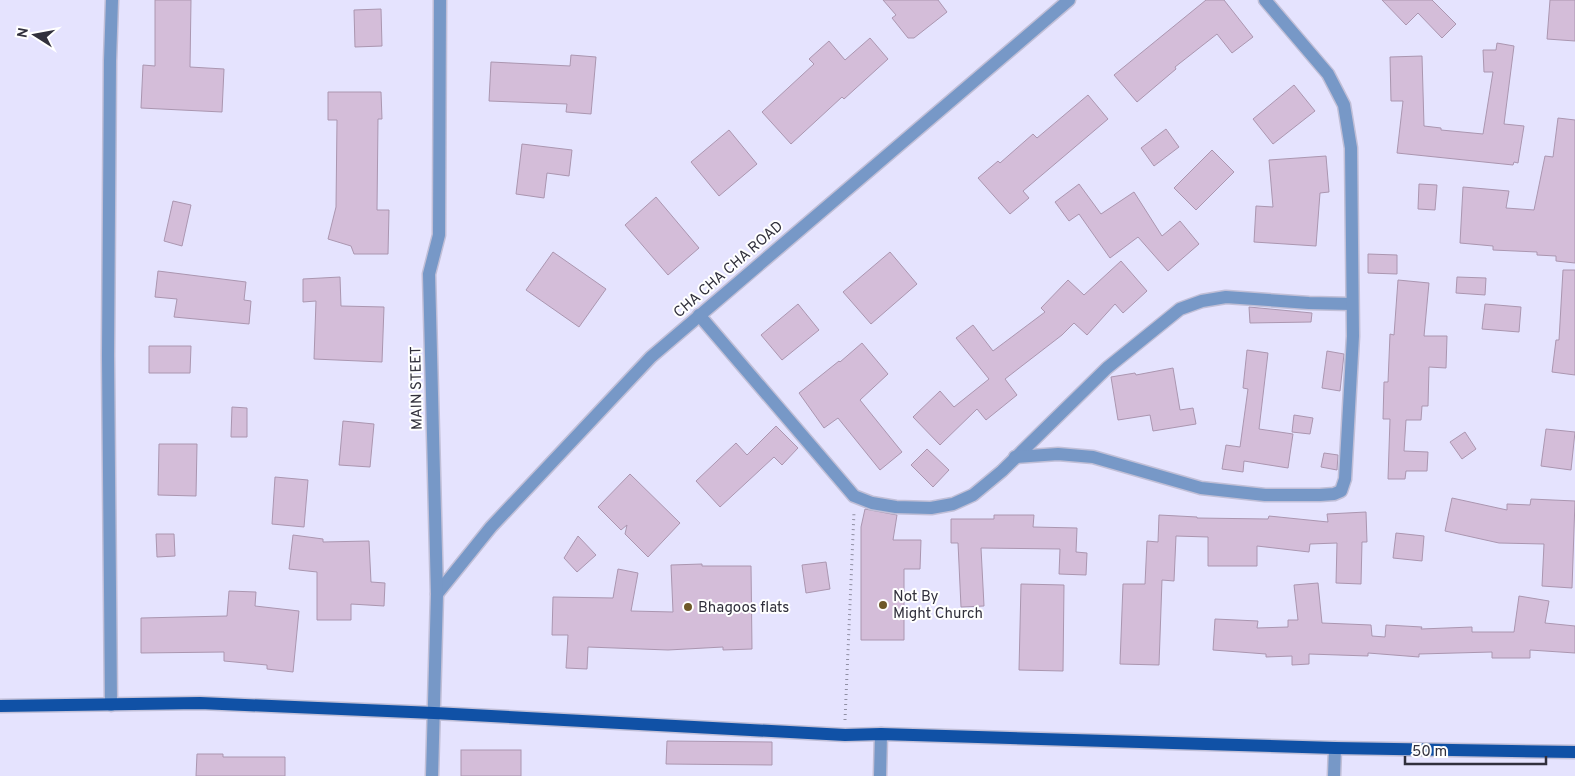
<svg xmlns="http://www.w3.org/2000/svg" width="1575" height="776" font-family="Overpass,sans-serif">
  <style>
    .building { fill: #d4bdd9; stroke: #ab96b0 }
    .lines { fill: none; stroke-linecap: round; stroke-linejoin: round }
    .minor-casing { stroke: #c1bfd7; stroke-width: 15 }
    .major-casing { stroke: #c1bfd7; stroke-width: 15 }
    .path { stroke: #908fa3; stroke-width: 3; stroke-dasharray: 1 4; stroke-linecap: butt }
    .minor { stroke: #7798c7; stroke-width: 12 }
    .major { stroke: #1051a6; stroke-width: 12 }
    .poi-dot { fill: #6e5828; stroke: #fff; stroke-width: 2 }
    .labels { text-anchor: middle; stroke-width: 4; stroke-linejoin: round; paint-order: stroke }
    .street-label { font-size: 15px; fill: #31303c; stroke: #fff }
    .poi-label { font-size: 15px; fill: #31303c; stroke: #fff; text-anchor: start }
  </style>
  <rect width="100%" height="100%" fill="#e5e3fe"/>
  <g class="building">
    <polygon points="155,0 191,0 190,67 224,69 222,112 141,108 143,65 155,66"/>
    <polygon points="883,0 938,0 947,12 914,38 908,38 892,18 896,15"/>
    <polygon points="1206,0 1224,0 1253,37 1232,53 1217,34 1175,67 1176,69 1137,102 1114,75"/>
    <polygon points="1382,0 1432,0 1456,24 1442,38 1418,13 1406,25"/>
    <polygon points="1550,0 1575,0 1575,41 1547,39"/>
    <polygon points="381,9 382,46 355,47 354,10"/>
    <polygon points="870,38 888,59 844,99 842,97 791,144 762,112 814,64 809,59 829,41 845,60"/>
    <polygon points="1497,43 1514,46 1504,124 1524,126 1518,163 1514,162 1513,165 1397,153 1403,101 1391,101 1390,57 1422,56 1424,126 1441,128 1441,130 1483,134 1493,72 1484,72 1483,50 1496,50"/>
    <polygon points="571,55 596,57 591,114 566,112 567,104 489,101 491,62 570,66"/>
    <polygon points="1294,85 1315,111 1273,144 1253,119"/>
    <polygon points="328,92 381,92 382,119 378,119 377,210 389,210 388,254 354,254 351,246 328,239 336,207 337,120 328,120"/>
    <polygon points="1088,95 1108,119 1023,191 1029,198 1010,214 978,178 998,161 1000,163 1033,134 1037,138"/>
    <polygon points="1558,118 1575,120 1575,263 1556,261 1556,256 1537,255 1537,252 1493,250 1493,246 1460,243 1463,187 1509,191 1506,208 1534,210 1545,156 1553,157"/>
    <polygon points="1166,129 1179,147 1154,166 1141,148"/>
    <polygon points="729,130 757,164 719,196 691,162"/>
    <polygon points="522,144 572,150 569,176 547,173 544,198 516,194"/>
    <polygon points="1212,150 1234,172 1196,210 1174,188"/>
    <polygon points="1326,156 1329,192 1320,193 1316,246 1254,242 1256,206 1273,207 1269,160"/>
    <polygon points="1079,184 1101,214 1134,192 1162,236 1180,221 1199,244 1168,271 1138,237 1110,258 1079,214 1069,221 1055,202"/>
    <polygon points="1419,184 1437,185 1435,210 1418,209"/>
    <polygon points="656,197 699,248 668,275 625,225"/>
    <polygon points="173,201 191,205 182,246 164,241"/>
    <polygon points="553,252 606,289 579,327 526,290"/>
    <polygon points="890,252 917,284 871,324 843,292"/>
    <polygon points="1368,254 1397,255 1397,274 1368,273"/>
    <polygon points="1121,261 1147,291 1123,313 1115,304 1087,335 1074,323 1062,335 1005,379 1017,395 986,420 977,409 940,445 913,417 940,391 954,407 989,379 956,338 973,325 993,351 1045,312 1041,308 1068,280 1084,295"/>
    <polygon points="1563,270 1575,270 1575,375 1552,372 1556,340 1559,340"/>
    <polygon points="158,271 246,282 244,300 251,301 249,324 174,317 177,299 155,297"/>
    <polygon points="340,277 341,306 384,307 382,362 314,359 316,301 303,302 303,279"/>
    <polygon points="1457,277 1486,278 1485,295 1456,293"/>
    <polygon points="1398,280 1429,283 1424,336 1447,336 1446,368 1429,367 1428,406 1422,406 1421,420 1406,420 1404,451 1428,452 1427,471 1406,471 1405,479 1388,479 1390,419 1383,419 1384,382 1388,382 1390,334 1394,335"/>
    <polygon points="798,304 819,330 782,360 761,335"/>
    <polygon points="1485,304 1521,307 1519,332 1482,329"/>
    <polygon points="1249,307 1312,313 1311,322 1250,323"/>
    <polygon points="862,343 888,374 860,400 902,452 880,470 838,418 824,428 799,393 839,361 840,362"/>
    <polygon points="149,346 191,346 190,373 149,373"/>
    <polygon points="1247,350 1268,353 1259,429 1293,434 1288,468 1244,461 1243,472 1222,469 1226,445 1240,447 1248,389 1243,388"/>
    <polygon points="1327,351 1344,354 1340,391 1322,388"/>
    <polygon points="1173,368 1180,410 1193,408 1196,424 1153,431 1150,415 1118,420 1111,377 1135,373 1136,375"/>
    <polygon points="232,407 247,408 247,437 231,437"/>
    <polygon points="1294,415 1313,418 1310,434 1292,432"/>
    <polygon points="343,421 374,424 370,467 339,465"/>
    <polygon points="776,426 798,448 782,465 774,457 720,507 696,481 736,443 747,455"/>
    <polygon points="1546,429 1575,432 1571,470 1541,466"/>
    <polygon points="1465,432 1476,449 1462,459 1450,442"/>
    <polygon points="159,444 197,444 196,496 158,495"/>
    <polygon points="927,449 949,470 933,487 911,465"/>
    <polygon points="1324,453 1338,455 1337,470 1321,467"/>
    <polygon points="630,474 680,523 648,557 625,534 627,525 621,530 598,507"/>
    <polygon points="275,477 308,480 304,527 272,524"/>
    <polygon points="1452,498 1507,510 1507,504 1530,505 1531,499 1575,501 1572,588 1542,586 1544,544 1499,543 1445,531"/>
    <polygon points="865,509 897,515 893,540 921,540 920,569 904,569 904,640 861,640 861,527"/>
    <polygon points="1366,512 1367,542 1362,542 1361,584 1336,583 1337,543 1310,544 1309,552 1257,546 1257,566 1208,566 1208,537 1176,536 1174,581 1162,580 1159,665 1120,664 1123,584 1145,584 1147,541 1158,542 1159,515 1197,517 1197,518 1268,519 1269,516 1328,522 1327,514"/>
    <polygon points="994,515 1034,515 1033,527 1077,528 1076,552 1087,553 1086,575 1059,574 1060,549 981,548 984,606 961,607 958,543 951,543 951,519 994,519"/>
    <polygon points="1396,533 1424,536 1422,561 1393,558"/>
    <polygon points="156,534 174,534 175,556 157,557"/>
    <polygon points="293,535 323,539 323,542 369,541 371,582 385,583 384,606 351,604 351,620 317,620 317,572 289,569"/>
    <polygon points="578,536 596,555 577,572 564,558"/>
    <polygon points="826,562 830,589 806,593 802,565"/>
    <polygon points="702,564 702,566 751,566 752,649 723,650 723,647 668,650 588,647 587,669 566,668 568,635 552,635 553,597 613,598 618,569 638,573 631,611 673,612 671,565"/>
    <polygon points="1318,583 1322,623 1371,625 1372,636 1385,637 1386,625 1422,627 1421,629 1472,627 1472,632 1514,632 1519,596 1549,601 1545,623 1575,626 1575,653 1530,650 1530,658 1492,658 1492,652 1419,654 1419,657 1368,653 1368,656 1309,654 1309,664 1292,665 1292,656 1266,657 1266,654 1213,650 1215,619 1258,621 1257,628 1288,627 1288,620 1298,620 1294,585"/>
    <polygon points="1021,584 1064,585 1063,671 1019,670"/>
    <polygon points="229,591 256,592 255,606 299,611 293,672 267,669 267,665 224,661 224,652 141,653 141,618 227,616"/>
    <polygon points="667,741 772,742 772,765 666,764"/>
    <rect x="461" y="750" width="60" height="26"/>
    <polygon points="197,754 223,754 223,757 285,757 285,776 196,776"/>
  </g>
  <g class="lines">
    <defs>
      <g id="minor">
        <polyline points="699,315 854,496 872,503 896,507 931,508 953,504 973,495 1002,471 1107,368 1180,309 1202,301 1226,297 1309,303 1352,304"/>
        <polyline points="1015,457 1058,454 1093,457 1201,488 1265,495 1320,495 1334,494 1341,491 1345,479 1353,336 1351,148 1344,105 1328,74 1265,0"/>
        <polyline points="437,594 491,527 651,357 1069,0"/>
        <polyline points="111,705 108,356 110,61 112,0"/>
        <polyline points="432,776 437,594 429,274 439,235 440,0"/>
        <polyline points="880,776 881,734"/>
        <polyline points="1334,776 1335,748"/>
      </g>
      <polyline id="major" points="0,706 200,703 434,713 845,735 881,734 1335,748 1575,752"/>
    </defs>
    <use href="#minor" class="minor-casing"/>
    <use href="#major" class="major-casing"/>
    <polyline class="path" points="845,720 854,512"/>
    <use href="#minor" class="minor"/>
    <use href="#major" class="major"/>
  </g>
  <g class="poi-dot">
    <circle cx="883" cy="605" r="5"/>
    <circle cx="688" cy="607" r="5"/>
  </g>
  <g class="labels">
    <g class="street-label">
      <text transform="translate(728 269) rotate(-41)" y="5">CHA CHA CHA ROAD</text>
      <text transform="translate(416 388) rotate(-91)" y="5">MAIN STEET</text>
    </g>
    <g class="poi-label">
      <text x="893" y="601">Not By<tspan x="893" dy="17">Might Church</tspan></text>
      <text x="698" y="612">Bhagoos flats</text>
    </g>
  </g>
  <g transform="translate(35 35) rotate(281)" stroke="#ffffff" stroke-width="4" paint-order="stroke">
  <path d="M0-4L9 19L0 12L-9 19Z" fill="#31303c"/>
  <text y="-8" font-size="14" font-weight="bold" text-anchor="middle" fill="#31303c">N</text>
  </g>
  <path d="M1405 756v8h141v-8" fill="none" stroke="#31303c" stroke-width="2.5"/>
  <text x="1412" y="756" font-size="15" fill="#31303c" stroke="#ffffff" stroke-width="4" paint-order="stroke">50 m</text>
</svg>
